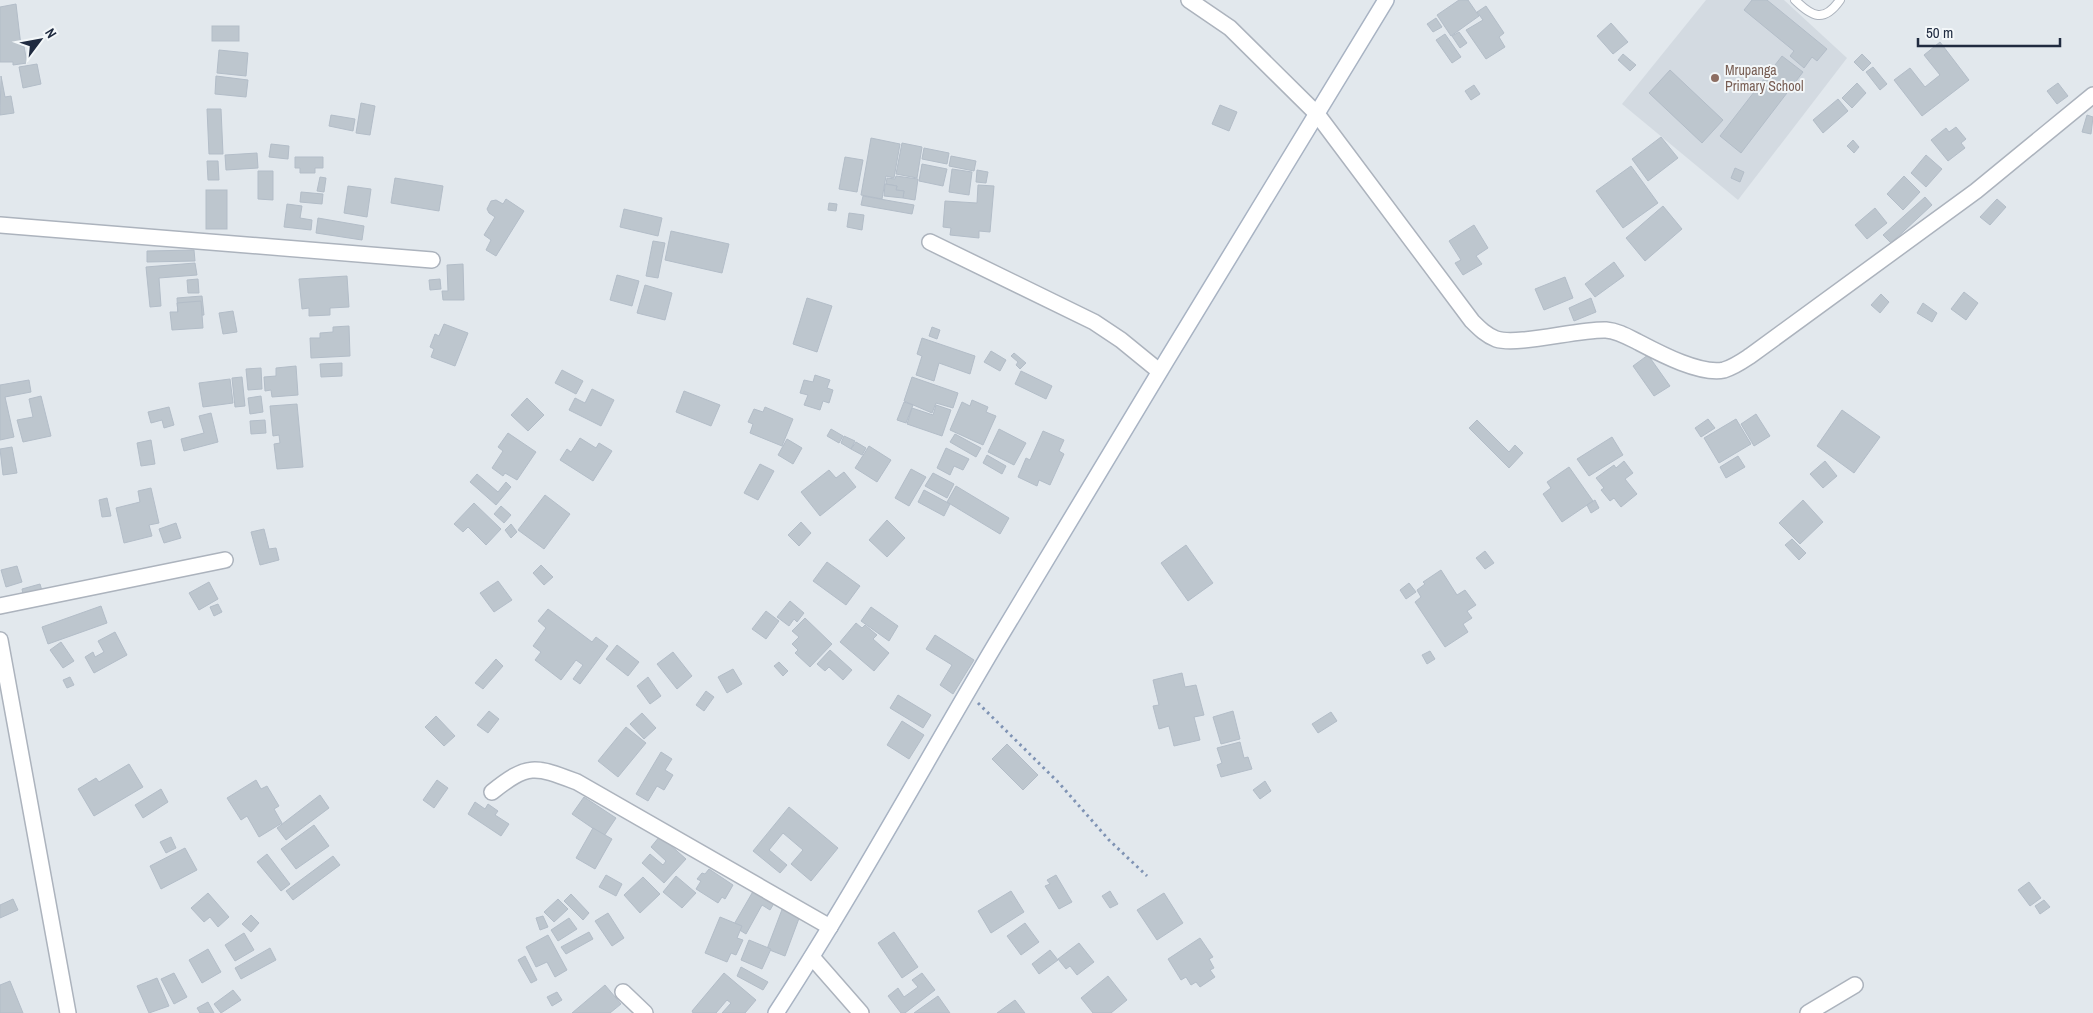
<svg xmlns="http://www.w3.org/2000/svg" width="2093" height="1013" font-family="'Archivo Narrow',sans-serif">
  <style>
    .built { fill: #d3dae1 }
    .building { fill: #bdc6ce; stroke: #b3bdc8 }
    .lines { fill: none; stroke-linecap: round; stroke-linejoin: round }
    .lane-casing { stroke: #acb3bd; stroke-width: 10 }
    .street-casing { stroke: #acb3bd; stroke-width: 18 }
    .secondary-casing { stroke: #a8b3c3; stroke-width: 18 }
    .path { stroke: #7f93b4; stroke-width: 3; stroke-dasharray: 2.5 4; stroke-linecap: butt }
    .lane { stroke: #fff; stroke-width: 8 }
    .street { stroke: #fff; stroke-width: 15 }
    .secondary { stroke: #fff; stroke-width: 15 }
    .education-dot { fill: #8d6e63; stroke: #f3f7f9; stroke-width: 2 }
    .labels { text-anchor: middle; stroke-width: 4; stroke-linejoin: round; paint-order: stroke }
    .education-label { font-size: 14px; fill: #785e54; stroke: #f3f7f9; text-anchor: start }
  </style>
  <rect width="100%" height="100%" fill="#e2e8ed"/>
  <polygon class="built" points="1706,0 1784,0 1847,58 1738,200 1622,104"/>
  <g class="building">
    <polygon points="1459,0 1468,0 1479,16 1451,36 1437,15"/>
    <polygon points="1752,0 1767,0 1827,49 1817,61 1812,57 1804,68 1790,56 1794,51 1744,10"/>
    <polygon points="16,4 21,46 24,46 27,63 13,65 13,62 0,62 0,7"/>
    <polygon points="1486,6 1504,33 1499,37 1505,47 1486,59 1466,30 1483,20 1477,12"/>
    <polygon points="1436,18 1442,27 1433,32 1427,24"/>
    <polygon points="1611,23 1628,42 1613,54 1597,36"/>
    <rect x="212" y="26" width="27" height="15"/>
    <polygon points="1459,32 1467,43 1460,48 1452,36"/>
    <polygon points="1445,34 1461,57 1452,63 1436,40"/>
    <polygon points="1940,42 1969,80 1922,116 1894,80 1910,68 1925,87 1940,75 1924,55"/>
    <polygon points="219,50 248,53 246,76 217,73"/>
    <polygon points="1623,54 1636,65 1630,71 1618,60"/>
    <polygon points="1862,54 1871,63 1863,71 1854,62"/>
    <polygon points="1782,56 1803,72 1741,153 1720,136"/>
    <polygon points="37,64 41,84 23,88 19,67"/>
    <polygon points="1873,67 1887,84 1880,90 1866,72"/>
    <polygon points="1670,70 1723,120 1702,143 1649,93"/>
    <polygon points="1,76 5,97 11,96 14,113 0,115"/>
    <polygon points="216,76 248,80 246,97 215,94"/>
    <polygon points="1857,83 1866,93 1852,108 1842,98"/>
    <polygon points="2058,83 2068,96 2057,104 2047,91"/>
    <polygon points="1474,85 1480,94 1471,100 1465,91"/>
    <polygon points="1838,99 1848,111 1823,133 1813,120"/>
    <polygon points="361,103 375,106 370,135 356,133"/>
    <polygon points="1220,105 1237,112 1229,131 1212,124"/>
    <polygon points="207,109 221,109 223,154 209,154"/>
    <polygon points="331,115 355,119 353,131 329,126"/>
    <polygon points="2087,115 2093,117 2091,134 2082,132"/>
    <polygon points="1956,127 1966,139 1961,143 1965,148 1948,161 1931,140 1946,128 1949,132"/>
    <polygon points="1661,137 1678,158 1648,181 1632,159"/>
    <polygon points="871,138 900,144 894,178 886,176 882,199 861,195"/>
    <polygon points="1853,140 1859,147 1854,153 1847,146"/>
    <polygon points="902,143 922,147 917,178 896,174"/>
    <polygon points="271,144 289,146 288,159 269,157"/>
    <polygon points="924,148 949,153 947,164 922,159"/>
    <polygon points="257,153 258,168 226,170 225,155"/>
    <polygon points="1926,155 1942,169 1926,187 1911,173"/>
    <polygon points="951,156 976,161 974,171 949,166"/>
    <polygon points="295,157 323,157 323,168 315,168 315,173 300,173 300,168 295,168"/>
    <polygon points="845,157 863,160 857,192 839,189"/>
    <polygon points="207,161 218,161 219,180 208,180"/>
    <polygon points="922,164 947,169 943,186 919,181"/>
    <polygon points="1631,166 1658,203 1623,228 1596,191"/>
    <polygon points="1735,168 1744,172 1740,182 1731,178"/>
    <polygon points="952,169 972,172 969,195 949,192"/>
    <polygon points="977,170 988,172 986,183 976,182"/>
    <polygon points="258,171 273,171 273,200 258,199"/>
    <polygon points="896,176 918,179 915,200 903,198 904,191 896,190 897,186 886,184 887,178 895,179"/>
    <polygon points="1904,176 1920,192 1903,210 1887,194"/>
    <polygon points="320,177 326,178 324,192 317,191"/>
    <polygon points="395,178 443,186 439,211 391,203"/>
    <polygon points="885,184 897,186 896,190 904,191 903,198 884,196"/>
    <polygon points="978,185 994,186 990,232 979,231 979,238 950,235 951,228 943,227 945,201 977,203"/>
    <polygon points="348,186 371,189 367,217 344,213"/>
    <rect x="206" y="190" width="21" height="39"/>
    <polygon points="301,192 323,194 322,204 300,202"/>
    <polygon points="863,196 914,205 912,214 861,205"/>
    <polygon points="1925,197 1932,205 1891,243 1883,235"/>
    <polygon points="506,199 524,211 496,256 486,250 491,240 484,235 495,217 489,213 487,209 491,201 496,200 503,204"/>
    <polygon points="1997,199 2006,207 1990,225 1980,217"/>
    <polygon points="829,203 837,204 836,211 828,210"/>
    <polygon points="287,204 302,206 300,218 312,220 311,230 284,227"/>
    <polygon points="1663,206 1682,229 1645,261 1626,238"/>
    <polygon points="1875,208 1887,223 1867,239 1855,225"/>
    <polygon points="624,209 662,218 658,236 620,227"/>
    <polygon points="849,213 864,215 862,230 847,227"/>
    <polygon points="318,218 364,226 362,240 316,233"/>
    <polygon points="1474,225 1488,248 1476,256 1482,264 1463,275 1455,263 1461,260 1449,241"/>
    <polygon points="671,231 729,244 722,273 665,260"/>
    <polygon points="653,241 665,243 658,278 646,276"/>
    <polygon points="194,250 195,261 147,262 147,251"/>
    <polygon points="1614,262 1624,276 1595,297 1585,284"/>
    <polygon points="195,263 197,275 159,278 161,306 150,307 146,267"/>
    <polygon points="463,264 464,300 443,300 442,291 448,291 447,265"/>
    <polygon points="617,275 639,281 632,306 610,300"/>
    <polygon points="347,276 349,307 330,308 330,315 309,316 309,308 302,309 299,279"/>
    <polygon points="1565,277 1573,298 1544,310 1535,289"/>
    <polygon points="198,279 199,293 188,293 187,280"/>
    <polygon points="440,279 441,289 430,290 429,280"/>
    <polygon points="645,285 672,293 665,320 637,313"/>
    <polygon points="1964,292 1978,303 1966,320 1951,309"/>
    <polygon points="1881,294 1889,302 1880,313 1871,305"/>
    <polygon points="202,296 204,315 178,317 177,298"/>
    <polygon points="807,298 832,306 817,352 793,344"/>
    <polygon points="1591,298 1596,312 1574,321 1569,308"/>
    <polygon points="201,301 203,328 172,330 170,312 178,312 177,303"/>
    <polygon points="1923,303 1937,313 1932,322 1917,313"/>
    <polygon points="233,311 237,332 223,334 219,313"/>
    <polygon points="444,324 468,333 455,366 431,357 434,349 430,347 435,334 439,336"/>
    <polygon points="349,326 350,356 311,358 310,338 320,338 320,333 333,332 333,327"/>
    <polygon points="932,327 940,330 937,339 929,336"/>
    <polygon points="922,338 975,356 970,374 939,363 934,381 916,375 922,356 917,354"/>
    <polygon points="991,351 1006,360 1000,371 984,362"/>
    <polygon points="1014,353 1026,363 1020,369 1016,365 1018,362 1011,356"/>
    <polygon points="1648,355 1670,386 1654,396 1633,366"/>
    <polygon points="342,363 342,376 321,377 320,364"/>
    <polygon points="296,366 298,395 272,397 271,390 265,391 264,377 276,376 276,368"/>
    <polygon points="261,368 262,389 248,390 246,369"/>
    <polygon points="562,370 583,381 576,394 555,383"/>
    <polygon points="1021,371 1052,386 1046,399 1015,384"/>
    <polygon points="815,375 830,380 827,388 833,390 829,403 823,401 820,410 804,405 808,395 800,393 804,380 813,382"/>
    <polygon points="242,377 245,406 235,407 232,378"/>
    <polygon points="912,377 958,393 953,408 936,403 932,413 904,401"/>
    <polygon points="230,379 233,403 203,407 199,383"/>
    <polygon points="29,380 31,392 5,397 14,437 0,440 0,385"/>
    <polygon points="592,389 614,400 601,426 569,410 575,398 585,403"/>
    <polygon points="684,391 720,405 711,426 676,412"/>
    <polygon points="41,396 51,436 23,442 17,420 33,417 29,399"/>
    <polygon points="261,396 263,412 250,414 248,398"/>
    <polygon points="527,398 544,415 528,431 511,415"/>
    <polygon points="972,400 988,407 986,412 996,416 983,445 950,430 962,402 970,406"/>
    <polygon points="904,402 913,405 906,423 897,420"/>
    <polygon points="297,404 303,467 277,469 274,444 280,443 279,435 273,436 270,406"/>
    <polygon points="936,405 951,410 942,436 907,424 912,408 933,415"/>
    <polygon points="169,407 174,425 164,428 162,420 151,423 148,412"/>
    <polygon points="765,407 793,419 782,446 750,433 753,424 748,422 754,409 763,412"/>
    <polygon points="1842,410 1880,437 1854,473 1817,446"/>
    <polygon points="211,413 218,442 184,451 181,439 204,433 199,416"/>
    <polygon points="1756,414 1770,436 1754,446 1741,424"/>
    <polygon points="1708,419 1715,428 1701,437 1695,428"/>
    <polygon points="1736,419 1751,444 1719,463 1704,438"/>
    <polygon points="265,420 266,433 251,434 250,421"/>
    <polygon points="1477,420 1509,452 1515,445 1523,453 1509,468 1469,428"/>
    <polygon points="831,429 843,436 839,443 827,436"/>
    <polygon points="999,429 1026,443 1014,465 988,452"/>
    <polygon points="1043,431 1064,440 1059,451 1064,454 1050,485 1039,480 1037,486 1018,477 1026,458 1030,460"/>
    <polygon points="508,433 536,452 517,480 505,473 503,476 492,468 503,451 498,447"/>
    <polygon points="955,434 981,448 976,457 950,442"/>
    <polygon points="844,436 855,441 851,449 841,443"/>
    <polygon points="1612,437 1623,455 1589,476 1577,459"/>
    <polygon points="580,438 596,448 599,443 612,451 593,481 560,460 567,449 571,452"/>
    <polygon points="787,439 802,448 793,464 778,455"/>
    <polygon points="151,440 155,464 141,466 137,443"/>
    <polygon points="856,442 866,448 862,455 851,449"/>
    <polygon points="869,446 891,460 877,482 855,468"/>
    <polygon points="12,447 17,473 3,475 0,449"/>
    <polygon points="946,448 969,459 963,470 954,466 950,475 937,468"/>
    <polygon points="987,455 1006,466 1002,474 983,463"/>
    <polygon points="1738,456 1745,467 1726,478 1720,467"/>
    <polygon points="1624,461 1633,473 1625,479 1637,494 1621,507 1614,498 1610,501 1601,490 1604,488 1596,478 1614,465 1616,468"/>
    <polygon points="1825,461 1837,476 1823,488 1810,474"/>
    <polygon points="760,464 774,471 758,500 744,493"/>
    <polygon points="1569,467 1593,501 1562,522 1543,494 1551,488 1547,482"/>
    <polygon points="911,469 926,477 909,506 895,498"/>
    <polygon points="829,470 836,478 844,472 856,487 820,516 801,492"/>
    <polygon points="933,473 954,484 947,498 925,486"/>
    <polygon points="477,474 498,492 506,482 511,487 496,505 470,482"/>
    <polygon points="956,486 1009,518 1000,534 947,502"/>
    <polygon points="151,488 159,523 149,525 152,536 124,543 116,508 140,502 138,491"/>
    <polygon points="924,490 950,504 944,516 918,502"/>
    <polygon points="545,495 570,514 544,549 518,530"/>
    <polygon points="107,498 111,516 102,517 99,500"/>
    <polygon points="1595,500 1599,508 1591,513 1587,505"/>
    <polygon points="1803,500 1823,522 1800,544 1779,523"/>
    <polygon points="474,503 501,529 486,545 468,527 463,532 454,524"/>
    <polygon points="501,506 511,515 504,523 494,514"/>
    <polygon points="887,520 905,538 887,557 869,540"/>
    <polygon points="801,522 811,533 799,546 788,535"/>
    <polygon points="176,523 181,538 164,543 159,529"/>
    <polygon points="511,524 517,532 511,538 505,530"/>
    <polygon points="264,529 269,549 276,548 279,560 260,565 251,532"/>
    <polygon points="1792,539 1806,553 1799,560 1785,545"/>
    <polygon points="1186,545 1213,583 1188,601 1161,563"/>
    <polygon points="1485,551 1494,563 1485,569 1476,558"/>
    <polygon points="827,562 860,586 846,605 813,581"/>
    <polygon points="541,565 553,577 544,585 533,573"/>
    <polygon points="17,566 22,582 6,587 1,570"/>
    <polygon points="1441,570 1457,595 1465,590 1476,605 1467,611 1472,618 1463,624 1468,632 1445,647 1415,602 1421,597 1417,590 1425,584 1423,582"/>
    <polygon points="498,581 512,600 494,612 480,593"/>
    <polygon points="209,582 218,599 199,610 189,593"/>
    <polygon points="1409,583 1416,592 1406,599 1400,590"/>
    <polygon points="40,584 43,594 24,599 22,589"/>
    <polygon points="790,601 804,613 797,622 794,619 789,626 777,617"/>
    <polygon points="218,604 222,612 214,616 210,607"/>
    <polygon points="101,606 107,623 48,644 42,627"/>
    <polygon points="871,607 898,626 889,641 861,621"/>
    <polygon points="548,609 592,642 596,637 608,646 580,684 573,679 583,665 576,660 561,680 535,660 541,652 533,646 546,628 538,621"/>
    <polygon points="766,611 779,621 766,639 752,629"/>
    <polygon points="805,618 832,644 810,667 795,653 798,650 792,644 799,637 792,631"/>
    <polygon points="856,623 862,628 865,625 877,635 873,639 889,653 874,671 840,642"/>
    <polygon points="115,632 127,655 94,673 85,657 93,652 95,657 104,652 98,641"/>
    <polygon points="935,635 974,660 953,694 940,685 952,665 926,649"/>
    <polygon points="61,642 74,661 63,668 50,650"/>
    <polygon points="617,645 639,662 628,676 606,659"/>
    <polygon points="830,650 852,670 843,680 829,667 825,671 817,664"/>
    <polygon points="1430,651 1435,659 1427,664 1422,655"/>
    <polygon points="673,652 692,676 677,689 657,664"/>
    <polygon points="496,659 503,666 483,689 475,683"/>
    <polygon points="779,662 788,671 783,676 774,666"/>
    <polygon points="733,669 742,684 727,693 718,677"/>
    <polygon points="1182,673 1185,687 1196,685 1204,715 1194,717 1200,740 1174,746 1169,726 1159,729 1153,706 1159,705 1153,680"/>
    <polygon points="70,677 74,685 67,688 63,680"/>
    <polygon points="648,677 661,696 650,704 637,686"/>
    <polygon points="706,691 714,697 704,711 696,705"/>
    <polygon points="898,695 931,715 923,728 890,708"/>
    <polygon points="489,711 499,719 488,733 477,725"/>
    <polygon points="1233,711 1240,739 1221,744 1213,717"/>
    <polygon points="1331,712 1337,721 1318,733 1312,724"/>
    <polygon points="642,713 656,728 644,739 630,724"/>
    <polygon points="436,716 455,736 444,746 425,727"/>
    <polygon points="902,721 924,735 909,759 887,745"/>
    <polygon points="626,727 646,743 618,777 598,761"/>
    <polygon points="1240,742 1244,758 1248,757 1252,769 1221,777 1217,765 1222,763 1217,748"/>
    <polygon points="1007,744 1038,775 1023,790 992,759"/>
    <polygon points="661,752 672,759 665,770 673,775 664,790 657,786 648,801 636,794"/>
    <polygon points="129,764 143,787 94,816 78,789 96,778 99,782"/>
    <polygon points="256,780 261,789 267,786 279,806 274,809 282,823 259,837 247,816 241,820 227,798"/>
    <polygon points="437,780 448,788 434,808 423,800"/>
    <polygon points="1265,781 1271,791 1260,799 1253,790"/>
    <polygon points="161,789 168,802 143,818 135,805"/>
    <polygon points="320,795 329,808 286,840 277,828"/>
    <polygon points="584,797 616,818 604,836 572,814"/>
    <polygon points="475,802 485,809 488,804 498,811 495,815 509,824 501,836 468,814"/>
    <polygon points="789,807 838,848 811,881 791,864 803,850 783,833 769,850 787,865 780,873 753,851"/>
    <polygon points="314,825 329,846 296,869 281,849"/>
    <polygon points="593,828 612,839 595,869 576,858"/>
    <polygon points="660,836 686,859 664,883 642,863 650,854 663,865 666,861 651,847"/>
    <polygon points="171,837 176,848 166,853 160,842"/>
    <polygon points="185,848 197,870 161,889 150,866"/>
    <polygon points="267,854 290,884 281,891 257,862"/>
    <polygon points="333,856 340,865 293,900 286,891"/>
    <polygon points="709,869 733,885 725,899 722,897 718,903 696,889 701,881 697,879 702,873 705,874"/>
    <polygon points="606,875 622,884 616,896 599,887"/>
    <polygon points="1056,875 1072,902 1059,909 1045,886 1050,884 1047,880"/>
    <polygon points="676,876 696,893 682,908 663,892"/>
    <polygon points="643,877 660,894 640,913 624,895"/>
    <polygon points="2029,882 2041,898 2030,906 2018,890"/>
    <polygon points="755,888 776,900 770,910 762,905 746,934 733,926"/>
    <polygon points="1011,891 1024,912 991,933 978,911"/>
    <polygon points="1110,891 1118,904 1110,908 1102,896"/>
    <polygon points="208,893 229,917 218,927 210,917 204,922 191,908"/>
    <polygon points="1164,893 1183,923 1157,940 1137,910"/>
    <polygon points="571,894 589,913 583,920 564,901"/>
    <polygon points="13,899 18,910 0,918 0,905"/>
    <polygon points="558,899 568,909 554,922 544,912"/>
    <polygon points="2044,900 2050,907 2040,914 2035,906"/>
    <polygon points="783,907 801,913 785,956 767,949"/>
    <polygon points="608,913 624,938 612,946 595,921"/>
    <polygon points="251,915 259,923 251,932 242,924"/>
    <polygon points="543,916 548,927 540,930 536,918"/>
    <polygon points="720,917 742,926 737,938 743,940 736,955 731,953 727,962 705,953"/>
    <polygon points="569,918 577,929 558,941 551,930"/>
    <polygon points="1025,923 1039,942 1021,955 1007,936"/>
    <polygon points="589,932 593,939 566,954 561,947"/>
    <polygon points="894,932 918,967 902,978 878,943"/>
    <polygon points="244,933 254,950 235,961 225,945"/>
    <polygon points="548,935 567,970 555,977 547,962 536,967 526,947"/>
    <polygon points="1200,938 1213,957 1209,959 1214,968 1210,970 1215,977 1200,987 1196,982 1191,985 1186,977 1181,980 1168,959"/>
    <polygon points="749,940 771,949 762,969 741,960"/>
    <polygon points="1079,943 1094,962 1077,975 1070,966 1066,969 1058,959"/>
    <polygon points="270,948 276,960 241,979 235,968"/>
    <polygon points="208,949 221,972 202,983 189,960"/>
    <polygon points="1050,950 1058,960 1039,974 1032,964"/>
    <polygon points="525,956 537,980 531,983 518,960"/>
    <polygon points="741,967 768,982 763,990 737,976"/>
    <polygon points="174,973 187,997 174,1004 161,979"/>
    <polygon points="724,973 756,1000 745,1013 722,1013 731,1003 727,1000 716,1013 693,1013 692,1011"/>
    <polygon points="922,973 935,990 905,1013 901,1013 888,996 898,988 904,997 918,987 912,980"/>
    <polygon points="1108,976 1127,1000 1111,1013 1093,1013 1081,998"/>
    <polygon points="157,978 169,1006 149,1013 137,986"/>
    <polygon points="10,981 23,1013 0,1013 0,985"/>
    <polygon points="605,985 621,1004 610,1013 572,1013"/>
    <polygon points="233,990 241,1000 221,1013 214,1004"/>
    <polygon points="557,992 562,1000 552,1006 547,997"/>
    <polygon points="938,996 950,1013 914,1013"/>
    <polygon points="1015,1000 1025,1013 997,1013"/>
    <polygon points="208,1002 214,1013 200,1013 197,1008"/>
  </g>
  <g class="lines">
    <defs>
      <path id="lane" d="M1795 0C1812 17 1824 23 1840 0"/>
      <g id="street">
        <path d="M1189 0 1230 28 1317 114 1472 321C1480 329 1486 335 1496 339 1518 346 1578 329 1606 330 1618 331 1628 337 1638 342 1659 353 1700 375 1724 370 1734 367 1741 362 1750 356L1976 191 2093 95"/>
        <polyline points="0,225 432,260"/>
        <polyline points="930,242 1094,322 1121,340 1159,371"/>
        <polyline points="0,606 225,560"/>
        <polyline points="0,640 68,1013"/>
        <path d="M492 792C528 763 535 766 577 782L830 927"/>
        <polyline points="812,957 861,1013"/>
        <polyline points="623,992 645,1013"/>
        <polyline points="1808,1013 1855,985"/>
      </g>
      <path id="secondary" d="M776 1013C854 893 922 768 995 645 1124 429 1255 215 1386 0"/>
    </defs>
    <use href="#lane" class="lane-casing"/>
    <use href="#street" class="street-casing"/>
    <use href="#secondary" class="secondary-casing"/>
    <polyline class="path" points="978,703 1059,783 1109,840 1147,876"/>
    <use href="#lane" class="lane"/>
    <use href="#street" class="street"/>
    <use href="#secondary" class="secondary"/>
  </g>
  <circle class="education-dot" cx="1715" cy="78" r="5"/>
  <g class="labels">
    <g class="education-label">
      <text x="1725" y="75">Mrupanga<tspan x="1725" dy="16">Primary School</tspan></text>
    </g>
  </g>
  <g transform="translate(40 40) rotate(58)" stroke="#f3f7f9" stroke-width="4" paint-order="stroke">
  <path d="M0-4L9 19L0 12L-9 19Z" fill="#202b40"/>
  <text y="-8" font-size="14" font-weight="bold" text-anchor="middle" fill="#202b40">N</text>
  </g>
  <path d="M1918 38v8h142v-8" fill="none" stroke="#202b40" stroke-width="2.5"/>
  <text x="1926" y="38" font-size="15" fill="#202b40" stroke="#f3f7f9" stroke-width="4" paint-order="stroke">50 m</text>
</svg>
